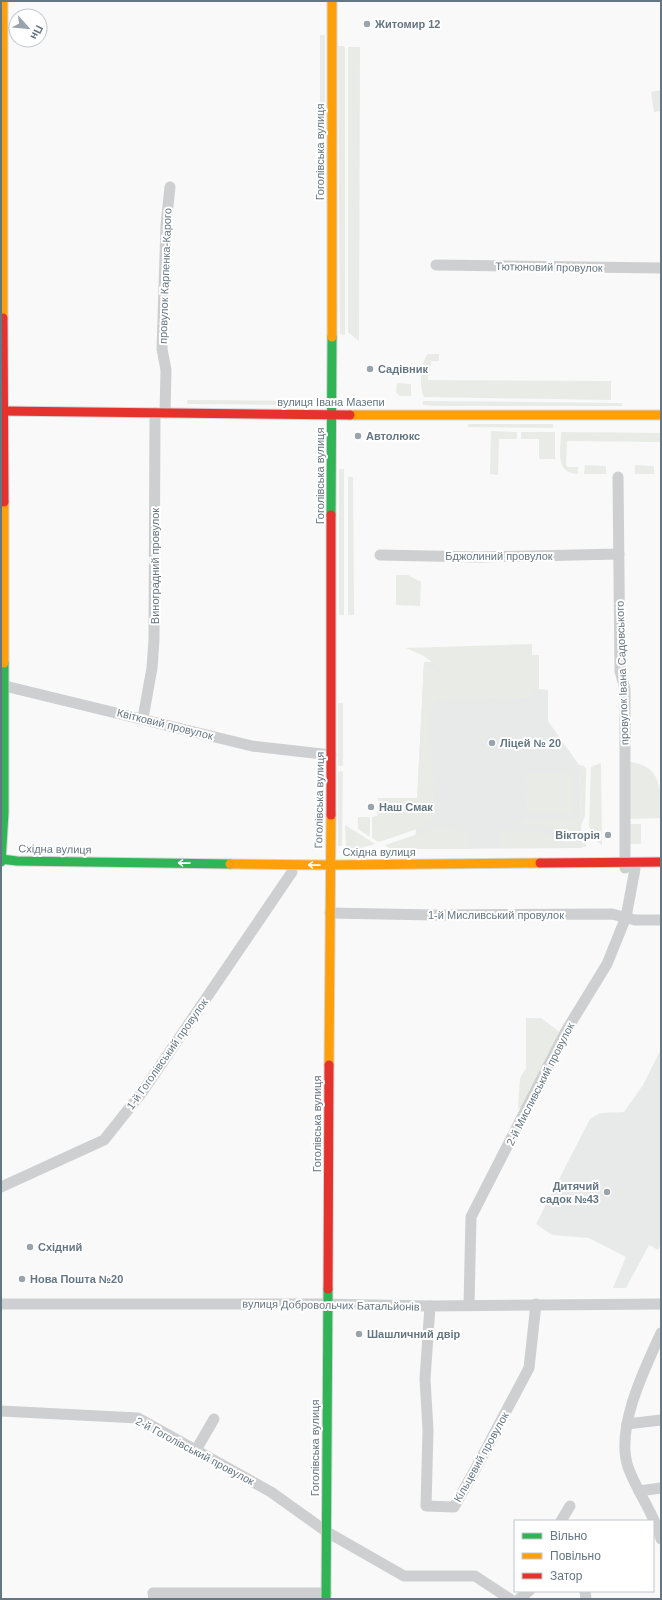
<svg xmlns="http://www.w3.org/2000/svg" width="662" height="1600" font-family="Helvetica,sans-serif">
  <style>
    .built { fill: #e8e9e9 }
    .green { fill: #e8ebe6 }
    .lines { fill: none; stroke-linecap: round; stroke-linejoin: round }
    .fast-casing { stroke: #d5d6d7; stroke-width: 11 }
    .slow-casing { stroke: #d5d6d7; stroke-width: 11 }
    .jam-casing { stroke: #d5d6d7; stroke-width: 11 }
    .street { stroke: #cecfd0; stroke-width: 11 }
    .fast { stroke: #30b455; stroke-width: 9 }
    .slow { stroke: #ff9f0a; stroke-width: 9 }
    .jam { stroke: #e5322d; stroke-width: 9 }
    .oneway { stroke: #fff }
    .poi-dot { fill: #99a4ac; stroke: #fff; stroke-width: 1.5 }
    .labels { text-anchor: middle; stroke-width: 4; stroke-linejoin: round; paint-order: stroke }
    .poi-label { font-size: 11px; font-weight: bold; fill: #657683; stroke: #fff; text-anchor: start }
    .street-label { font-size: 11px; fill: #657683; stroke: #fff }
  </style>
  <rect width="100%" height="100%" fill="#f9f9f9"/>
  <g class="built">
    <polygon points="661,90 661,111 654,112 651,92"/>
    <polygon points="539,661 539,689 548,690 548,721 579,765 582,848 415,849 424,662"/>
    <polygon points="661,1049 661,1244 658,1250 649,1245 626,1288 613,1288 626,1257 589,1238 552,1235 536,1224 590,1119 600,1113 624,1112 643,1085"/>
  </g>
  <g class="green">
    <rect x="320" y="35" width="5" height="68"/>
    <polygon points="338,46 344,46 345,48 345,335 340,334"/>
    <polygon points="348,47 360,47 359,341 348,332"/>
    <path d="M428 354H439V361H431L430 371 428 373V380L611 381V400L424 397C419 388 420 362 428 354Z"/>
    <polygon points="397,383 411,384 411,396 400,396 396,392"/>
    <polygon points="187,400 308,401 308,405 187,404"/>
    <polygon points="423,401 622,403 622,406 436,406 423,405"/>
    <polygon points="468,424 553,424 553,428 468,427"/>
    <polygon points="491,431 517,432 517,439 499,439 498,475 490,474"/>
    <polygon points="521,432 555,432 555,459 539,459 539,439 521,439"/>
    <path d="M561 432 661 433V442L567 441 566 465 568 467H578V474C554 473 561 449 561 432Z"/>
    <polygon points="585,465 606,466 606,474 584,474"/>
    <polygon points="635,465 654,466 654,474 635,474"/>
    <rect x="339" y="469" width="5" height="146"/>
    <polygon points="348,477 353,477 354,615 348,615"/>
    <polygon points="396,575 408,575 421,582 420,606 396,605"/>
    <polygon points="532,644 532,655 539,655 539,690 531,690 531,698 437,699 430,714 435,818 417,829 379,842 372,838 372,817 377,816 378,798 417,798 424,662 436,672 445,672 424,656 406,648"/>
    <rect x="338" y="703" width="5" height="63"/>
    <path d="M630 762C662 765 661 791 661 818L629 819Z"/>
    <polygon points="601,763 602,845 595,840 589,826 591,767"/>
    <polygon points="579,765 584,766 586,769 585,816 578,831 574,832 547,826 522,824 522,819 581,817"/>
    <polygon points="343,771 342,846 338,846 338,772"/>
    <polygon points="527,774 572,774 572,814 526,813"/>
    <polygon points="358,817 370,817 370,837 358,829"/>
    <rect x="629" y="824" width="12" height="20"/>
    <polygon points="345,825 375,844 349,851 346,847"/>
    <polygon points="436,828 471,832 471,849 390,849 385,845"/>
    <polygon points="500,830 545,833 586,844 586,847 500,848"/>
    <polygon points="526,1018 541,1018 561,1033 523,1108 518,1108 520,1078 526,1068"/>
  </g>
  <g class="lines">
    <defs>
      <g id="fast">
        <polyline points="331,515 332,337"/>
        <polyline points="1,859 17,861 230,864"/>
        <polyline points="1,862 4,813 4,663"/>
        <polyline points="326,1599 328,1289"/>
      </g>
      <g id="slow">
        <polyline points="3,1 3,318"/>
        <polyline points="332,337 332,1"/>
        <polyline points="350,415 661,415"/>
        <polyline points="4,502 4,663"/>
        <polyline points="230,864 330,865 540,863"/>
        <polyline points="329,1065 331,815"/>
      </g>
      <g id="jam">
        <polyline points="3,318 4,502"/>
        <polyline points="1,411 350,415"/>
        <polyline points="331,815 331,515"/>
        <polyline points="540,863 661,862"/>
        <polyline points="328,1289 329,1065"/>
      </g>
    </defs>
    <use href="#fast" class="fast-casing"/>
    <use href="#slow" class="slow-casing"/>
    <use href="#jam" class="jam-casing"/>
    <g class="street">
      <polyline points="436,265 661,268"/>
      <polyline points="165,413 166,370 162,349 166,225 170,187"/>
      <polyline points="618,477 620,671 625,689 625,868"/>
      <polyline points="380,555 479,557 619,554"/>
      <polyline points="1,685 252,746 331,755"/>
      <polyline points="143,718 152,668 154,640 155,413"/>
      <polyline points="330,913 434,915 612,914 635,920 661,920"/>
      <polyline points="1,1187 104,1140 143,1091 292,872"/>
      <polyline points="1,1304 320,1304 430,1306 661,1304"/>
      <polyline points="469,1305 471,1217 566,1031 607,964 626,917 635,869"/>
      <polyline points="430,1306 425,1379 428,1430 426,1506 454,1507 476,1468 529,1368 536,1304"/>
      <path d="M661 1333C645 1368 615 1428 628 1467 637 1492 654 1513 661 1539"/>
      <polyline points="1,1411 138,1418 271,1492 327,1532 404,1576 475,1576 510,1599"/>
      <polyline points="627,1424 661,1420"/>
      <polyline points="196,1450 214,1419"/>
      <polyline points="639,1491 661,1488"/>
      <polyline points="561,1521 570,1506"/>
      <polyline points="585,1591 586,1599"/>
      <polyline points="154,1599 153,1593 326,1593"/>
      <polyline points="519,1599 529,1591"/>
    </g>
    <use href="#fast" class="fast"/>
    <use href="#slow" class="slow"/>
    <use href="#jam" class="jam"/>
  </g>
  <defs><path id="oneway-shaft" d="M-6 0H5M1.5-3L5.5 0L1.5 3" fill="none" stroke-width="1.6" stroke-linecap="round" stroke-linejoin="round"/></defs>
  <g class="oneway">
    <use href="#oneway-shaft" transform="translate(184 863) rotate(-179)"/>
    <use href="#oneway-shaft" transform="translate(314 865) rotate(-179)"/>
  </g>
  <g class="poi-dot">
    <circle cx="367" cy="24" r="4"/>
    <circle cx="370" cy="369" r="4"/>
    <circle cx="358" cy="436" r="4"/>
    <circle cx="492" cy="743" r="4"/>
    <circle cx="371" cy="807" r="4"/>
    <circle cx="608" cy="835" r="4"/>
    <circle cx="607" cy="1192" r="4"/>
    <circle cx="30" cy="1247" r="4"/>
    <circle cx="22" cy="1279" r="4"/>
    <circle cx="359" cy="1334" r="4"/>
  </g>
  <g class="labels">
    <g class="poi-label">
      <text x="375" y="28">Житомир 12</text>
      <text x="378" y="373">Садівник</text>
      <text x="366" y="440">Автолюкс</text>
      <text x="500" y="747">Ліцей № 20</text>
      <text x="379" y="811">Наш Смак</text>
      <text x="600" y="839" text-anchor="end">Вікторія</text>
      <text x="599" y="1190" text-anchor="end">Дитячий<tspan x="599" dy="13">садок №43</tspan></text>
      <text x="38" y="1251">Східний</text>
      <text x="30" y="1283">Нова Пошта №20</text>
      <text x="367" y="1338">Шашличний двір</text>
    </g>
    <g class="street-label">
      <text transform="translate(320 152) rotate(-90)" y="4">Гоголівська вулиця</text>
      <text transform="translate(549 267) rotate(1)" y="4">Тютюновий провулок</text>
      <text transform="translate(165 276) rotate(-88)" y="4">провулок Карпенка-Карого</text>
      <text x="331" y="406">вулиця Івана Мазепи</text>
      <text transform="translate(320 476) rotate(-90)" y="4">Гоголівська вулиця</text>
      <text x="499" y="560">Бджолиний провулок</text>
      <text transform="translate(155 566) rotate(-90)" y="4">Виноградний провулок</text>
      <text transform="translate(622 673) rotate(-92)" y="4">провулок Івана Садовського</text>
      <text transform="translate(165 724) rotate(14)" y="4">Квітковий провулок</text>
      <text transform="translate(319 800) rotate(-89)" y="4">Гоголівська вулиця</text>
      <text transform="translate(55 849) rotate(1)" y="4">Східна вулиця</text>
      <text x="379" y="856">Східна вулиця</text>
      <text x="496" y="919">1-й Мисливський провулок</text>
      <text transform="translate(167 1054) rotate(-55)" y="4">1-й Гоголівський провулок</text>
      <text transform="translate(540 1084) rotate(-63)" y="4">2-й Мисливський провулок</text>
      <text transform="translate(317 1124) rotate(-90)" y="4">Гоголівська вулиця</text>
      <text transform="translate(331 1305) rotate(1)" y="4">вулиця Добровольчих Батальйонів</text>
      <text transform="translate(315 1448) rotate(-90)" y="4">Гоголівська вулиця</text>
      <text transform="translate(195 1451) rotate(28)" y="4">2-й Гоголівський провулок</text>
      <text transform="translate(481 1457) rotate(-61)" y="4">Кільцевий провулок</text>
    </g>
  </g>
  <rect width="662" height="1600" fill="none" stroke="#657683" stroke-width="4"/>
  <rect x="514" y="1520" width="140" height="72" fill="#ffffff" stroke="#c1c8cd"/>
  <rect x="522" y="1533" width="20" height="6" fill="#30b455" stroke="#c1c8cd"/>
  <text x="550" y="1540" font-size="12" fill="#657683">Вільно</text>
  <rect x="522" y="1553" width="20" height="6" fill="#ff9f0a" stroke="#c1c8cd"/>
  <text x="550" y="1560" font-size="12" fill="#657683">Повільно</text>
  <rect x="522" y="1573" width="20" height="6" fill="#e5322d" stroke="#c1c8cd"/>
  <text x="550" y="1580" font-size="12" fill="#657683">Затор</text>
  <g transform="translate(28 28) rotate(117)"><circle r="19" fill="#ffffff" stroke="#c1c8cd"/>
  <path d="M0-3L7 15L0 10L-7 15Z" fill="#99a4ac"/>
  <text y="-6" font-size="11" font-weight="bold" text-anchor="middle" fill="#657683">Пн</text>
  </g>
</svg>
